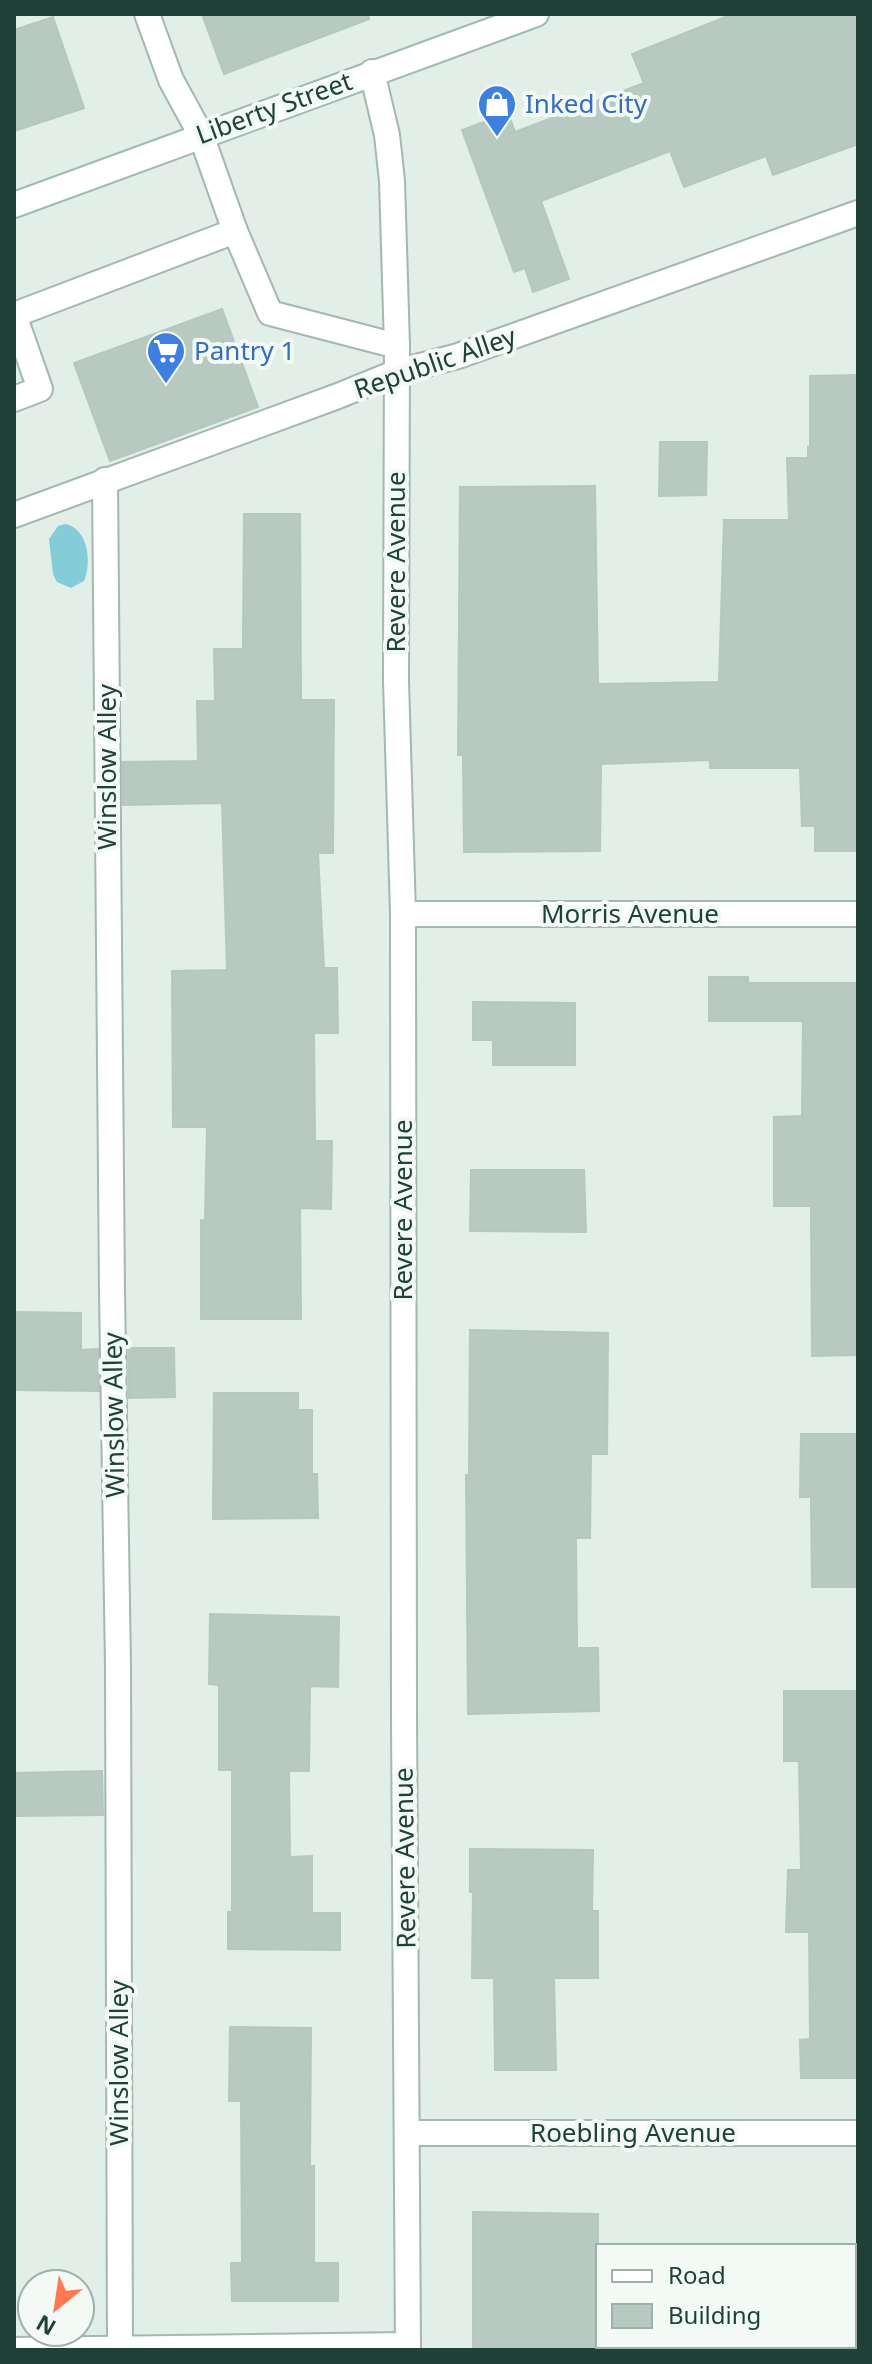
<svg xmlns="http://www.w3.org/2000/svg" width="872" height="2364" font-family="'Noto Sans',sans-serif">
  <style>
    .water { fill: #84ccd8 }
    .building { fill: #b7c9c1; stroke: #b4c8bf; stroke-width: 2 }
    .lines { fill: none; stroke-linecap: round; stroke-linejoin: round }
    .lane-casing { stroke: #a4b7b0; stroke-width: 28 }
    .street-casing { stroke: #a4b7b0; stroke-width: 28 }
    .secondary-casing { stroke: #9fbbb1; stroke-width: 28 }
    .lane { stroke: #fff; stroke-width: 24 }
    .street { stroke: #fff; stroke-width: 24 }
    .secondary { stroke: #fff; stroke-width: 24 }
    .labels { text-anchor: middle; stroke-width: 8; stroke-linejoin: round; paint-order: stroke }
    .shop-label { font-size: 26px; fill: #366cbe; stroke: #f3faf6; text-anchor: start }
    .street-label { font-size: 26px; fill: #204138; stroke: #f3faf6 }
  </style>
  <rect width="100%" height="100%" fill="#e2eee8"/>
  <path class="water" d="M65 524C88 528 92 562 84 581L71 588 57 582 53 574 49 539 58 526Z"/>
  <g class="building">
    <polygon points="202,14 368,14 369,19 224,74"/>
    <polygon points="733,14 858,14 858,144 773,175 766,156 684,187 670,151 541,201 569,279 533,292 525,268 514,272 462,130 508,113 515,132 644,83 632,54"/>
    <polygon points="53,17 84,108 14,131 14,30"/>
    <polygon points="222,309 258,407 110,461 74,363"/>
    <polygon points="858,375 858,851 815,851 815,826 802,826 800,768 710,768 710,760 601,764 600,851 464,852 463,755 458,755 460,487 595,486 598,684 719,682 724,520 789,520 787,458 808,458 808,447 810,447 810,376"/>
    <polygon points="660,442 707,442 706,495 659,496"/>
    <polygon points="244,514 300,514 301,700 334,700 333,853 318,853 324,968 337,968 338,1033 314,1033 315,1141 332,1141 331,1209 300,1208 301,1319 201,1319 201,1220 205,1220 207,1127 173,1127 172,971 227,970 222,803 123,805 122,762 198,761 197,701 215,701 214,649 243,649"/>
    <polygon points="709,977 748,977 748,983 858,983 858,1355 812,1356 811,1206 774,1206 774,1117 802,1116 803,1021 709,1021"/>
    <polygon points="473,1002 575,1003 575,1065 493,1065 493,1040 473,1040"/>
    <polygon points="471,1170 584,1170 586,1232 470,1231"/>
    <polygon points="14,1312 81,1313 81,1350 98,1349 99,1391 14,1390"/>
    <polygon points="470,1330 608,1333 607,1454 591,1454 590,1538 576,1538 577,1648 598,1648 599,1711 468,1714 466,1475 469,1475"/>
    <polygon points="128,1348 174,1348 175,1397 129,1398"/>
    <polygon points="214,1393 298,1393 298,1410 312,1410 312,1474 317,1474 318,1518 213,1519"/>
    <polygon points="801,1434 858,1434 858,1587 812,1587 811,1497 800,1497"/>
    <polygon points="210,1614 339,1617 338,1687 310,1686 309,1771 289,1771 290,1857 312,1856 312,1913 340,1913 340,1950 228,1949 228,1912 232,1912 232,1770 219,1770 219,1685 209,1684"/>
    <polygon points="784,1691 858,1691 858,2078 801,2078 800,2040 810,2039 809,1932 786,1932 788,1870 801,1870 799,1761 784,1761"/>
    <polygon points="102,1771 103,1815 14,1816 14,1773"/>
    <polygon points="470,1849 593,1850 592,1911 598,1911 598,1978 554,1978 556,2070 495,2070 494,1978 472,1978 473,1892 470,1892"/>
    <polygon points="230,2027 311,2028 310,2166 314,2166 314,2263 338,2263 338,2301 232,2301 231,2263 242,2263 241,2101 229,2101"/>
    <polygon points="473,2212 598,2214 598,2350 473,2350"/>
  </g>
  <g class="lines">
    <defs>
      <g id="lane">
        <polyline points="201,135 235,231 270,313 397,346"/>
        <polyline points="14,399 40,389 14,315 235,231"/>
        <polyline points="105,480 112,1293 118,1665 120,2350"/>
        <polyline points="14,515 338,396 397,372 458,356 858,213"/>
      </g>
      <g id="street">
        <polyline points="147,14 171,80 201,135"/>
        <polyline points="372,72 387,135 392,181 397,346 396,681 403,914 404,1716 408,2350"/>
        <polyline points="403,914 858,914"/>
        <polyline points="408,2133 858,2133"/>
        <polyline points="14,2350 408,2345"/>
      </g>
      <polyline id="secondary" points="14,205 536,14"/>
    </defs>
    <use href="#lane" class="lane-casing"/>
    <use href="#street" class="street-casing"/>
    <use href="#secondary" class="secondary-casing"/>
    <use href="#lane" class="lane"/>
    <use href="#street" class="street"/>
    <use href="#secondary" class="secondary"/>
  </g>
  <defs>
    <symbol id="shop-pin" viewBox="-11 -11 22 30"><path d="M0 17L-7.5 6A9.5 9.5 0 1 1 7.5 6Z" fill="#3f7fe0" stroke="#f3faf6"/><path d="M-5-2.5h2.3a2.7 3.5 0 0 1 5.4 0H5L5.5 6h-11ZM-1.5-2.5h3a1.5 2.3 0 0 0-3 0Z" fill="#fff"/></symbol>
    <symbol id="supermarket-pin" viewBox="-11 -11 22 30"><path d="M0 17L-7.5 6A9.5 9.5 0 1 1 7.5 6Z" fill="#3f7fe0" stroke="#f3faf6"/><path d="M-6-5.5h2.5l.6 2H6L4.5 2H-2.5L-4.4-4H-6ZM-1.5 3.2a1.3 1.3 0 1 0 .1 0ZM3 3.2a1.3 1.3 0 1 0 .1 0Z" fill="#fff"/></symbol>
  </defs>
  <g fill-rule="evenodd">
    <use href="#shop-pin" x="475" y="82" width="44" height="60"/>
    <use href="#supermarket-pin" x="144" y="329" width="44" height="60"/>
  </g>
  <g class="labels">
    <g class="shop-label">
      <text x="525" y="113">Inked City</text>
      <text x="194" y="360">Pantry 1</text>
    </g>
    <g class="street-label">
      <text transform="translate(274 108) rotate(-20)" y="9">Liberty Street</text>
      <text transform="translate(435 363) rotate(-19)" y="9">Republic Alley</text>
      <text transform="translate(396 562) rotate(-90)" y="9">Revere Avenue</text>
      <text transform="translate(107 767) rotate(-90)" y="9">Winslow Alley</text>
      <text x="630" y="923">Morris Avenue</text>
      <text transform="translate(403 1210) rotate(-90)" y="9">Revere Avenue</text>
      <text transform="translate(114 1415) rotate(-91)" y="9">Winslow Alley</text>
      <text transform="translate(405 1858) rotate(-91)" y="9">Revere Avenue</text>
      <text transform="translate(119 2063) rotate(-90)" y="9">Winslow Alley</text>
      <text x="633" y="2142">Roebling Avenue</text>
    </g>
  </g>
  <rect width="872" height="2364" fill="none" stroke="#204138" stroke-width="32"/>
  <rect x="596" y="2244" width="260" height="104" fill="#f3faf6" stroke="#9fb0aa" stroke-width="2"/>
  <rect x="612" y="2270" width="40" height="12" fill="#ffffff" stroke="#9fb0aa" stroke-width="2"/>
  <text x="668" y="2284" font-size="24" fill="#204138">Road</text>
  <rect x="612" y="2304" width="40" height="24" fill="#b7c9c1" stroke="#9fb0aa" stroke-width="2"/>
  <text x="668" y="2324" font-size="24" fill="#204138">Building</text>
  <g transform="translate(56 2308) rotate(210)"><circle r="38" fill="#f3faf6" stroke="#9fb0aa" stroke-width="2"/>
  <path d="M0-6L14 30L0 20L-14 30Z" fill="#ff784f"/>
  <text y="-12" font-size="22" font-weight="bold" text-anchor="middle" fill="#204138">N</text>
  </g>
</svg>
